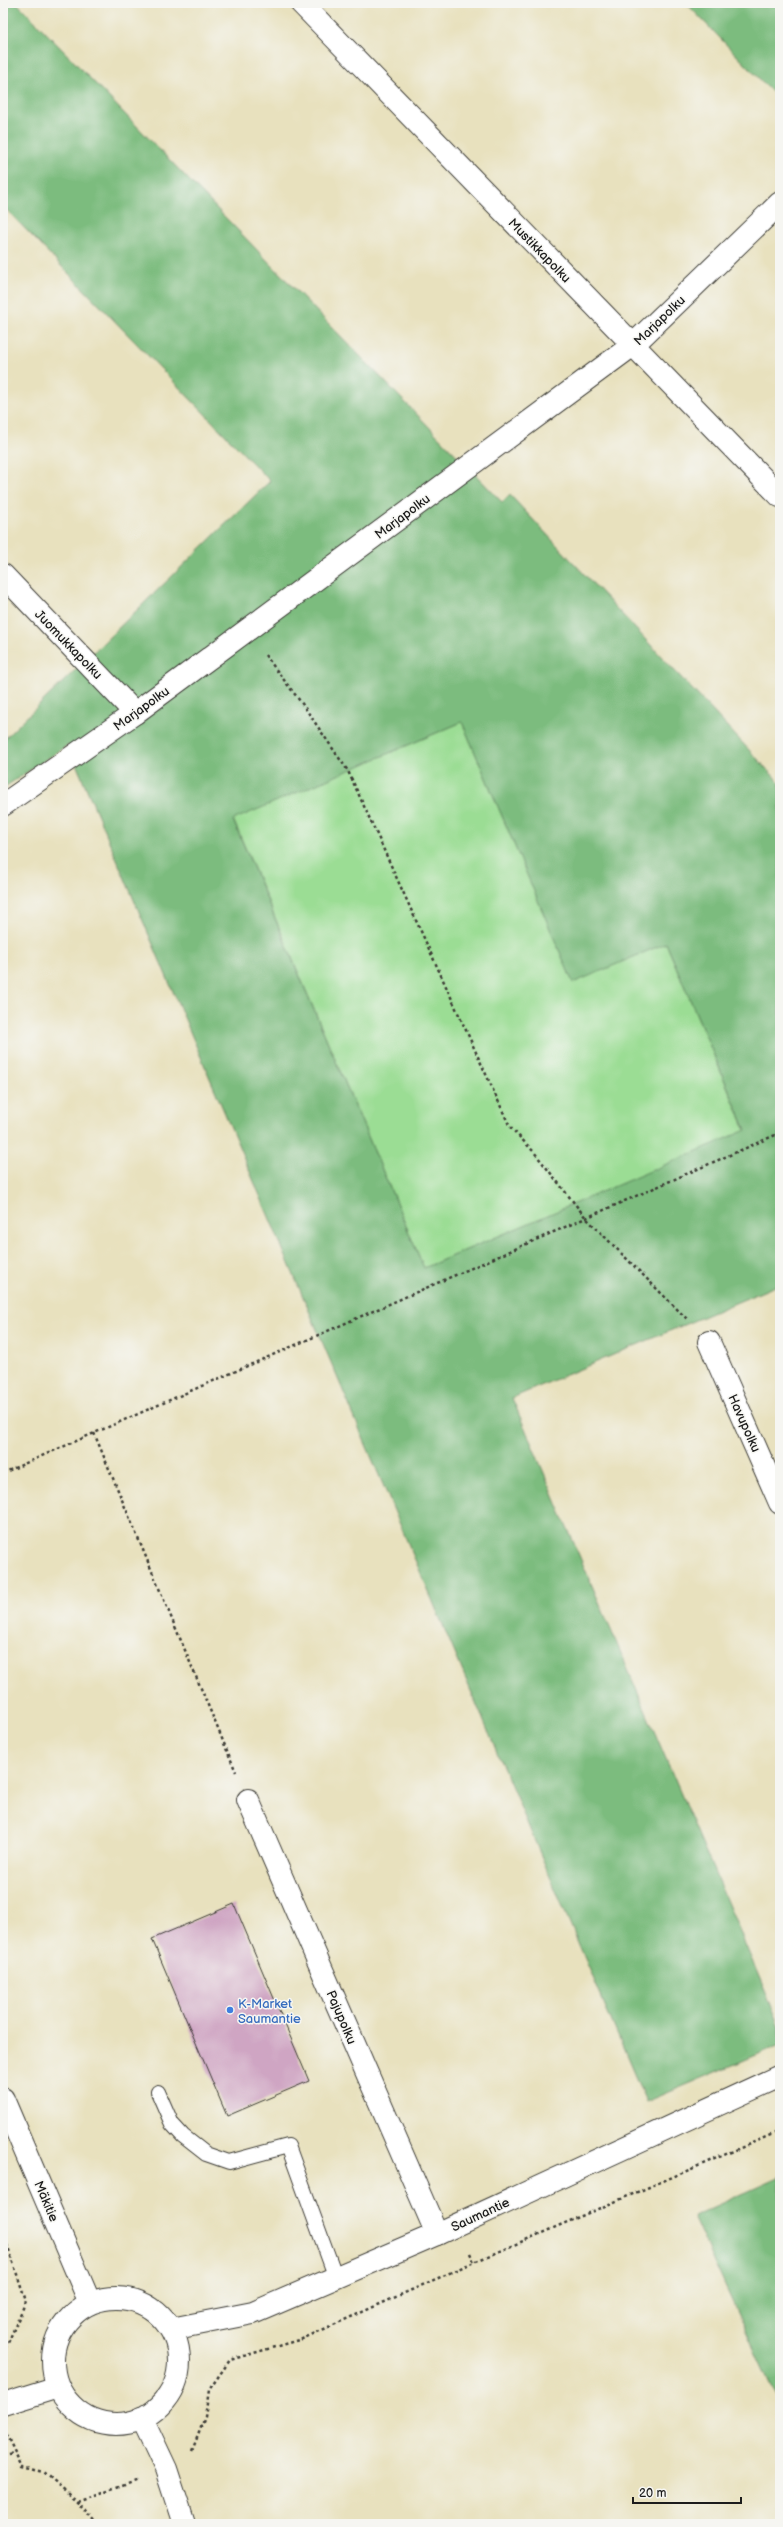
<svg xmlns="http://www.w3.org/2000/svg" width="783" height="2527" font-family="'Balsamiq Sans',sans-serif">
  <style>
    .green { fill: #9bdd94; stroke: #5c7c58 }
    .forest { fill: #7cbc7e; stroke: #4c6c4d; fill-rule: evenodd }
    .building { fill: #cfa5c3 }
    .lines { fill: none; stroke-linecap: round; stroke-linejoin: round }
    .lane-casing { stroke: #3b3a34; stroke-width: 16 }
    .street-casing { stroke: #3b3a34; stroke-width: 24 }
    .secondary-casing { stroke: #3b3a34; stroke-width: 24 }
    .path { stroke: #3b3a34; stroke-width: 2.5; stroke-dasharray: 3 3; stroke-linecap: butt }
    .lane { stroke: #fff; stroke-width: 14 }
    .street { stroke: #fff; stroke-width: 22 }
    .secondary { stroke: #fff; stroke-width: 22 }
    .shop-dot { fill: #3f7fe0; stroke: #f6f6f2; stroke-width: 1.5 }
    .labels { text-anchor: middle; stroke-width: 3; stroke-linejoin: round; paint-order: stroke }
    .street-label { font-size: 13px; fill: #1c1c1c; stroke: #f6f6f2 }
    .shop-label { font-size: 13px; fill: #366cbe; stroke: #f6f6f2; text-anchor: start }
  </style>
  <rect width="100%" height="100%" fill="#f6f6f2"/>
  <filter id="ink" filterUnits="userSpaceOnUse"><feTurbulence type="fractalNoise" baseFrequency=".025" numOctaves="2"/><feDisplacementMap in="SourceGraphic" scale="8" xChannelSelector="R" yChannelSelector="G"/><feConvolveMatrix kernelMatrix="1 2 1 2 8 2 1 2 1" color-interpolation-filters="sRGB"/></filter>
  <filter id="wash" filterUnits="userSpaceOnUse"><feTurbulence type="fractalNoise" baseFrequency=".012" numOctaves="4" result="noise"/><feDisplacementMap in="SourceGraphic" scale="16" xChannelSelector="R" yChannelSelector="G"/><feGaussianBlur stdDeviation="0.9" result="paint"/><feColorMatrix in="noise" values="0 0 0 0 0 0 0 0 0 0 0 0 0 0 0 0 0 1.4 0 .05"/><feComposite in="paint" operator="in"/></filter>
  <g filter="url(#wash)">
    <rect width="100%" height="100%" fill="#e8e1be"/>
    <polygon class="green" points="462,722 573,982 666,943 746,1131 424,1268 233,819"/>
    <g class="forest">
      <path d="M3 3H17L502 502 510 495 780 783V1284L512 1398 780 2026V2045L646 2102 68 745 3 788V740L270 481 3 206ZM462 722 573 983 666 943 746 1130 424 1268 233 820Z"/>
      <polygon points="686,3 780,3 780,100"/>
      <polygon points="780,2177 780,2406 693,2216"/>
    </g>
    <g id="blocks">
      <polygon class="building" points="234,1904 309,2081 227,2116 152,1939"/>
    </g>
  </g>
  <g filter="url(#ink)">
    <use href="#blocks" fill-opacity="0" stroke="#3b3a34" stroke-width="1"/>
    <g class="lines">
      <defs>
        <polyline id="lane" points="158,2092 172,2124 183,2136 206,2154 229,2162 288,2146 336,2278"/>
        <g id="street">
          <polyline points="301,3 780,496"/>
          <polyline points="3,575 135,713"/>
          <polyline points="3,805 135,713 633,345 780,203"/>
          <polyline points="709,1342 780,1503"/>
          <polyline points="248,1800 437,2234"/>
          <polyline points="171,2329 253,2313 437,2234 780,2076"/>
        </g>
        <g id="secondary">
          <polyline points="3,2099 90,2303"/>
          <circle cx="116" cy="2361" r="63"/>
          <polyline points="3,2404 58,2387"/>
          <polyline points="142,2418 166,2469 184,2524"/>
        </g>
      </defs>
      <use href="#lane" class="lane-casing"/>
      <use href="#street" class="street-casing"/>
      <use href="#secondary" class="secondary-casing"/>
      <g class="path">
        <polyline points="265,655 303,705 348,771 510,1127 534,1152 586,1218 688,1320"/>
        <polyline points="94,1433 236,1772"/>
        <polyline points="3,1473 780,1133"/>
        <polyline points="3,2233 26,2301 8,2343 3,2350"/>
        <polyline points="470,2253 474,2262"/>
        <polyline points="6,2434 22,2467 44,2472 77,2501 97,2524"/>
        <polyline points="192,2451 205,2417 209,2390 230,2360 302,2339 474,2262 780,2131"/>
        <polyline points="3,2455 15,2453"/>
        <polyline points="77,2501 139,2479"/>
      </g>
      <use href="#lane" class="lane"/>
      <use href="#street" class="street"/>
      <use href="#secondary" class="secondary"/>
    </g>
  </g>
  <circle class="shop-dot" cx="230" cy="2010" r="4"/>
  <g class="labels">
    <g class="street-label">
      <text transform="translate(540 250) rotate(46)" y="5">Mustikkapolku</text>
      <text transform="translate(659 320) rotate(-44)" y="5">Marjapolku</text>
      <text transform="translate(402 516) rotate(-37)" y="5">Marjapolku</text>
      <text transform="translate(69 644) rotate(46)" y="5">Juomukkapolku</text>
      <text transform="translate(141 708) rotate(-36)" y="5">Marjapolku</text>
      <text transform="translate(745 1423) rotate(66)" y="5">Havupolku</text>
      <text transform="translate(342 2017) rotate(67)" y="5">Pajupolku</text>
      <text transform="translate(47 2201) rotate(67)" y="5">Mäkitie</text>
      <text transform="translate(480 2214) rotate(-25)" y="5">Saumantie</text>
    </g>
    <g class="shop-label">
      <text x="238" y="2008">K-Market<tspan x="238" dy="15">Saumantie</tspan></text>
    </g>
  </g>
  <rect width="783" height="2527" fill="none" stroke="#f6f6f2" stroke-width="16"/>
  <path d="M633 2497v6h108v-6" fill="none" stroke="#1c1c1c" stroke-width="2"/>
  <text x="639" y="2497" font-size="12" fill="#1c1c1c" stroke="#f6f6f2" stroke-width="3" paint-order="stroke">20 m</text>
</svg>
